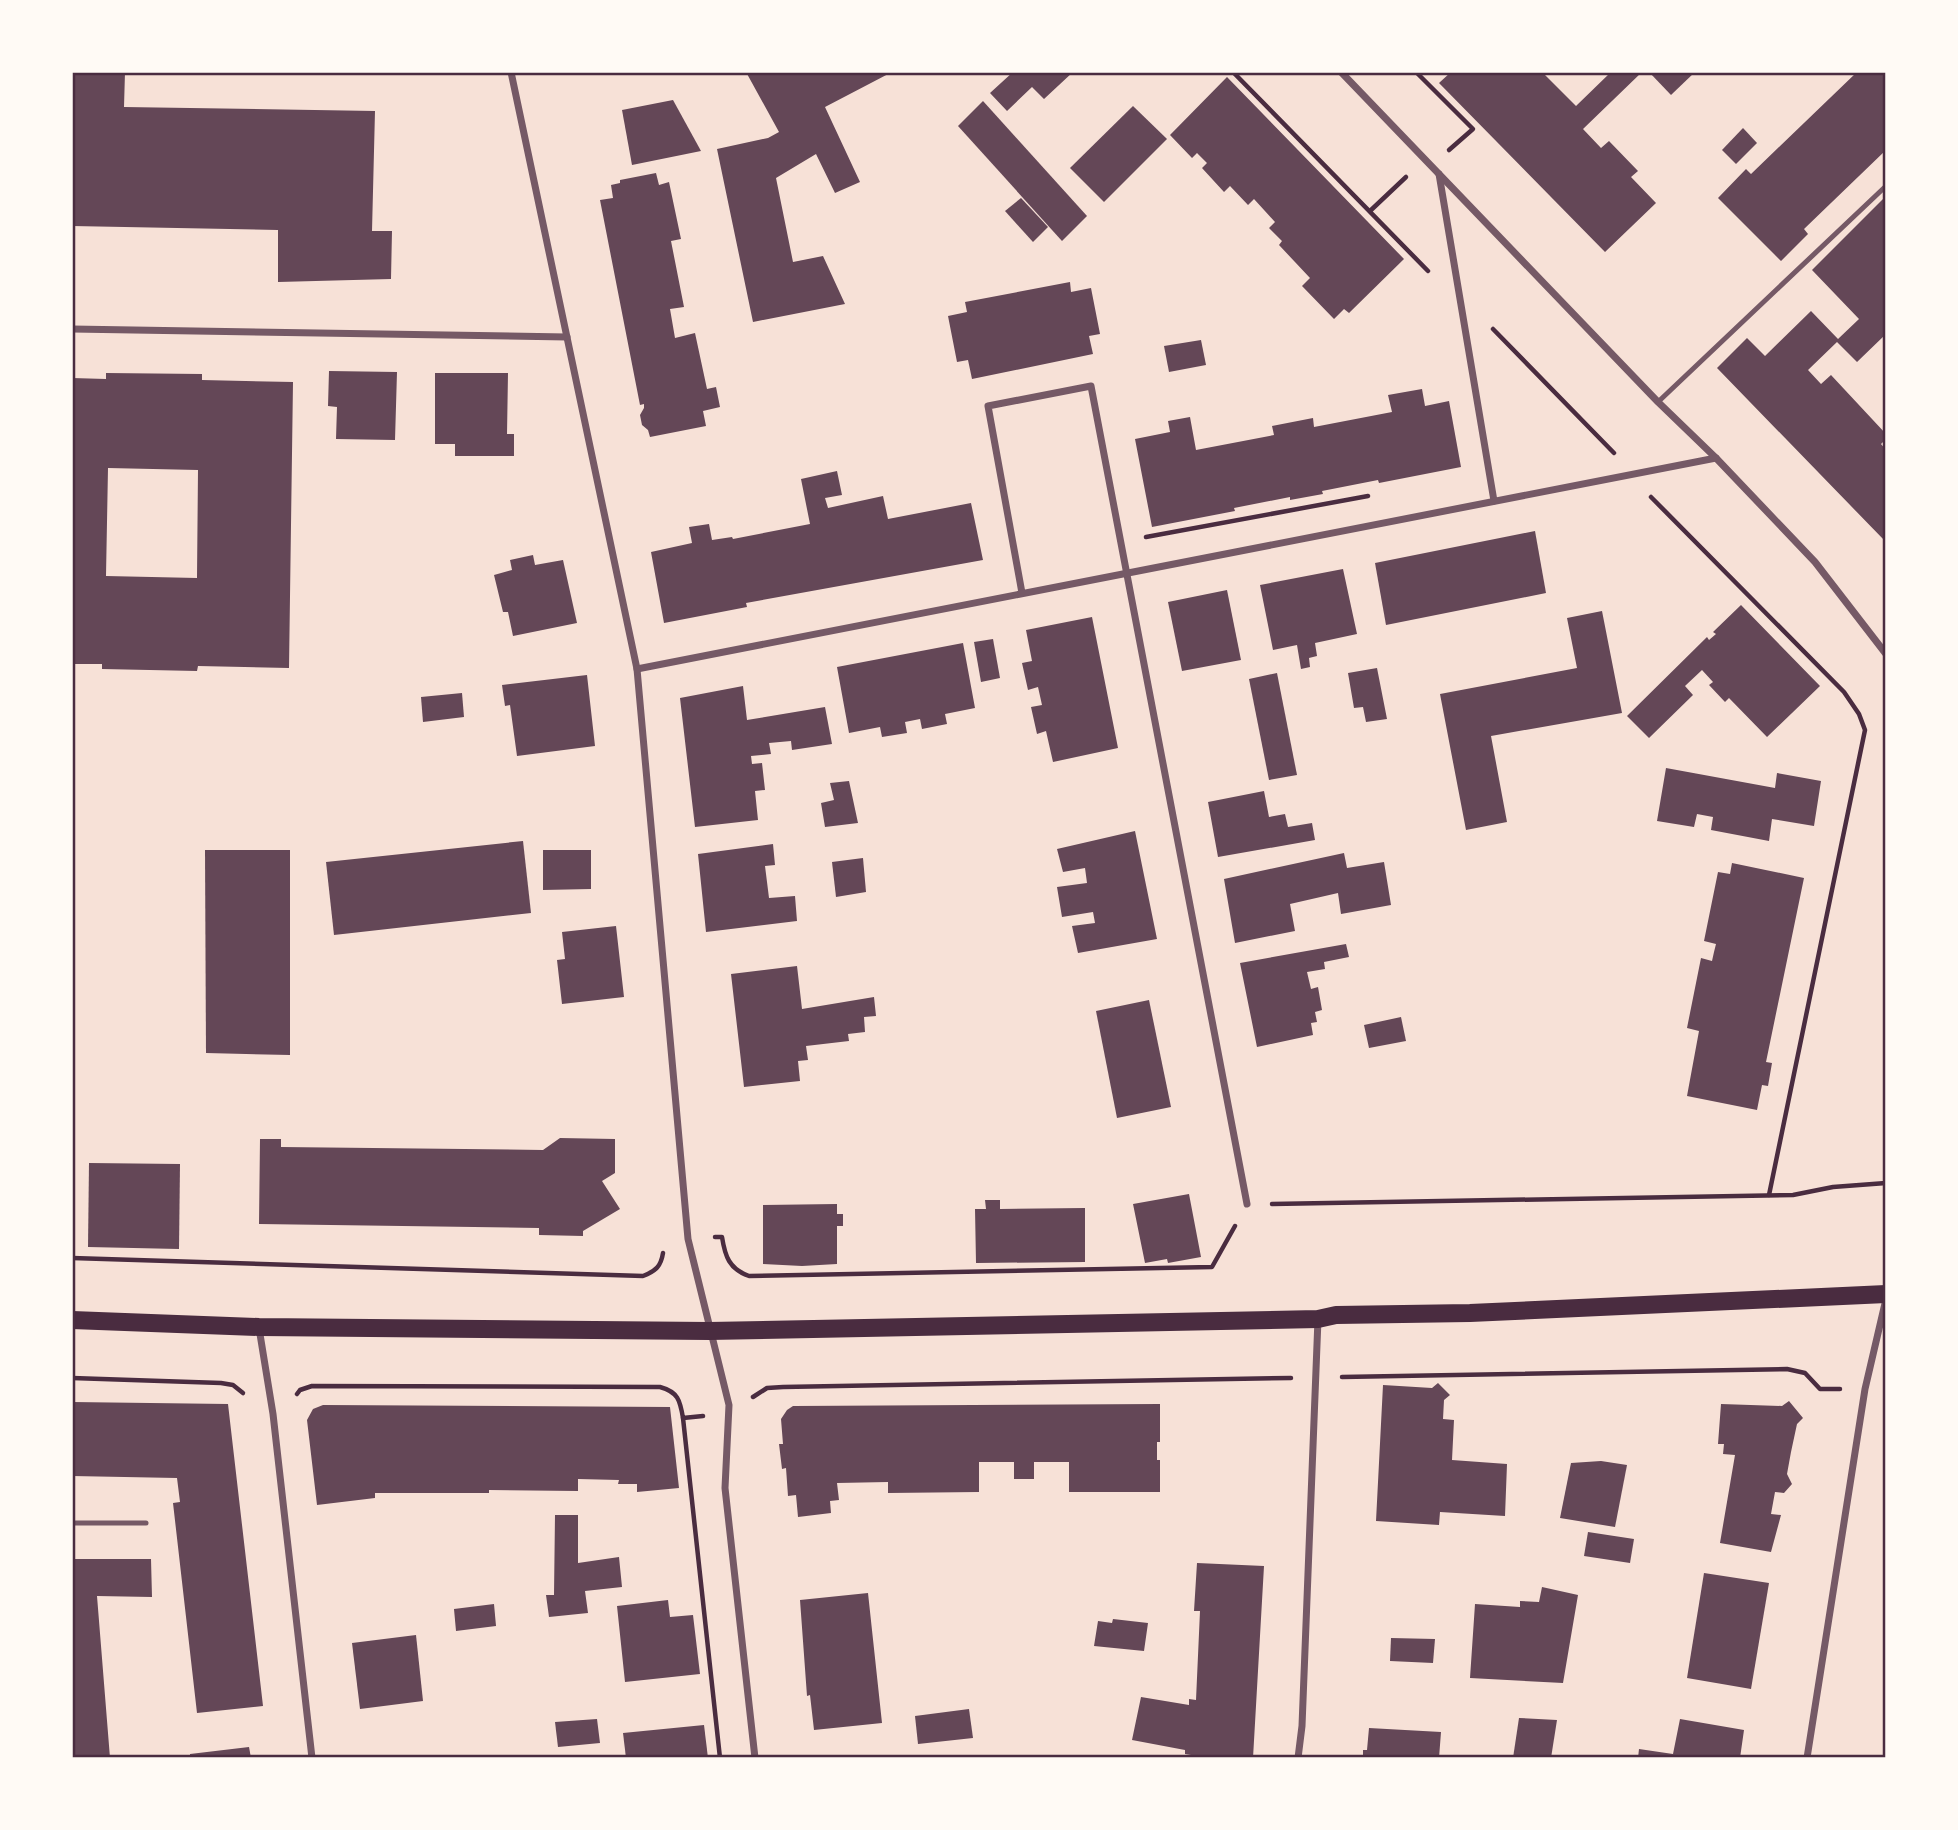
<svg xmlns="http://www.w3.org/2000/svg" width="1958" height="1830" font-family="'Times New Roman',serif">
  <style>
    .building { fill: #644757; fill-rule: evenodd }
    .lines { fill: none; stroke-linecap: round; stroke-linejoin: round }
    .path { stroke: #4a2c40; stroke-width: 4.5 }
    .service { stroke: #755966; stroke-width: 5 }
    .minor { stroke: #755966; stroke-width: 7 }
    .primary { stroke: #4a2c40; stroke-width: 18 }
    .neatline { fill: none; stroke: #4a2c40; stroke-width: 2.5 }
  </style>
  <rect width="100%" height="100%" fill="#f7e1d7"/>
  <g class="building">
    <polygon points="72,72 125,72 124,107 375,111 372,231 392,231 391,279 278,282 278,230 72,226"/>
    <polygon points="746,72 892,72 825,107 860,182 835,193 816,154 776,178 793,262 823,256 845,304 753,322 717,149 768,138 779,132"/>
    <polygon points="1013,72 1073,72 1044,99 1032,87 1007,111 990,93"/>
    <polygon points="1451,72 1542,72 1576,106 1611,72 1642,72 1583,129 1601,148 1609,141 1638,171 1631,177 1656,203 1605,252 1439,83"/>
    <polygon points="1649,72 1695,72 1671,95"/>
    <polygon points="1857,72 1886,72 1886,150 1804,229 1808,234 1781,261 1718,198 1746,169 1751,174"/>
    <polygon points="1227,77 1404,259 1349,313 1344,309 1334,319 1302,286 1310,278 1279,245 1282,241 1269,228 1275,222 1254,199 1248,205 1230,186 1224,192 1202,168 1207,163 1197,153 1192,158 1170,135"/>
    <polygon points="673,100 701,151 632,165 622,110"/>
    <polygon points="983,101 1087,216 1062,241 958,126"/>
    <polygon points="1133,106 1167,139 1104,202 1070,168"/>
    <polygon points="1743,128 1757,143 1736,164 1722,150"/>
    <polygon points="656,173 659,185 669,182 681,239 671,241 684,307 670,309 675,338 695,333 707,389 716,387 720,407 703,411 706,426 650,437 648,430 642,425 640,415 644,408 644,404 640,405 600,200 613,198 611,185 620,183 620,180"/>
    <polygon points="1886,196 1886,334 1857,362 1837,342 1808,370 1821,384 1831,375 1886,434 1886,439 1881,444 1886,450 1886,538 1884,540 1717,368 1747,338 1765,356 1811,311 1838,339 1859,319 1812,270"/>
    <polygon points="1021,198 1048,227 1033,242 1005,211"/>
    <polygon points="1070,282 1071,292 1091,288 1100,334 1089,336 1093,354 972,379 968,360 957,362 948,316 967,312 965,302"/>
    <polygon points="1201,340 1206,365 1169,372 1164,346"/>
    <polygon points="329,371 397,372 395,440 336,439 337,407 328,406"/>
    <path d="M106 373 202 374V380L293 382 289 668 198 666 197 671 102 669V664H72V378L106 379ZM108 468 198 470 197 578 106 576Z"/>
    <polygon points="435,373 508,373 507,434 514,434 514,456 455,456 455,444 435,444"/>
    <polygon points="1422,389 1425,406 1449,401 1461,467 1379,483 1378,480 1322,491 1323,494 1290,500 1290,497 1234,508 1235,511 1152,527 1135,439 1170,432 1168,421 1190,417 1196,450 1274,435 1272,426 1313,418 1314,427 1392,412 1388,395"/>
    <polygon points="837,471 842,495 825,498 828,508 883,496 888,519 971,503 983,560 746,603 747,607 664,623 651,552 692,543 689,527 709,524 712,540 732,537 733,539 810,524 801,479"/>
    <polygon points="1535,531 1546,593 1386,625 1375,563"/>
    <polygon points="533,555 535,565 563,560 577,623 513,636 508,612 503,612 494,575 512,570 510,560"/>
    <polygon points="1343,569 1357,634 1315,643 1317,656 1309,658 1310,667 1301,669 1297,645 1273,650 1260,585"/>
    <polygon points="1227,590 1241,660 1182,671 1168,602"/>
    <polygon points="1741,605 1820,686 1767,737 1729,698 1725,702 1709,685 1713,682 1702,670 1685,686 1693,695 1649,738 1627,716 1707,637 1709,640 1716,634 1713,632"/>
    <polygon points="1602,611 1622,713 1491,736 1507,822 1466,830 1440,694 1577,668 1567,618"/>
    <polygon points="1092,617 1118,748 1053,762 1046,731 1037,734 1031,707 1042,705 1038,687 1028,690 1022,663 1032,661 1026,630"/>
    <polygon points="993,639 1000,678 981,682 974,642"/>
    <polygon points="963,643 975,708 945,714 947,724 922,729 920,719 905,722 907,733 882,737 880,727 849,733 837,667"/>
    <polygon points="1377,668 1387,719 1366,722 1363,707 1354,708 1348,673"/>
    <polygon points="1277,673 1297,775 1269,780 1249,679"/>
    <polygon points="587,675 595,746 517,756 510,705 505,706 502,685"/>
    <polygon points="743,686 747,720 825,707 832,744 792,750 791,741 769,743 771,754 751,756 752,764 762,763 765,790 755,791 758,820 695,827 680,698"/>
    <polygon points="462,693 464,717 423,722 421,697"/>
    <polygon points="1666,768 1775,788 1777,773 1821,781 1814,826 1772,819 1769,841 1711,830 1713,817 1697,814 1694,827 1657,821"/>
    <polygon points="849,781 858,823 825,827 821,803 834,800 830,783"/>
    <polygon points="1264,791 1269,817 1285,814 1288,827 1312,823 1315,840 1218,857 1208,802"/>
    <polygon points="1135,831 1157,939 1078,953 1072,926 1095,923 1093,912 1062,917 1057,887 1087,883 1085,868 1063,872 1057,849"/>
    <polygon points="523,841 531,913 334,935 326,862"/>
    <polygon points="773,844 775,865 765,866 769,898 795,896 797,921 706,932 698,854"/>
    <polygon points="205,850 290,850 290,1055 206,1053"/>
    <polygon points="543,850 591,850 591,889 543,890"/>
    <polygon points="1344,853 1347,868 1384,862 1391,905 1341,914 1338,893 1290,904 1295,931 1235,943 1224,879"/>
    <polygon points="863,858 866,892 836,897 832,862"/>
    <polygon points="1732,863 1804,878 1766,1062 1772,1063 1768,1086 1762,1085 1757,1110 1687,1096 1699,1031 1687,1028 1701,958 1712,961 1714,952 1716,944 1704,941 1718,872 1730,874"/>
    <polygon points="616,926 624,997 562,1004 557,960 565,959 562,932"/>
    <polygon points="1346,944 1349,957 1324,962 1325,969 1307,972 1311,989 1318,987 1322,1010 1315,1012 1317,1022 1311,1023 1313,1035 1257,1047 1240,963"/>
    <polygon points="797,966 802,1009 874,997 876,1016 864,1017 865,1032 848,1034 849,1041 806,1046 808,1060 798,1061 800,1081 744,1087 731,974"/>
    <polygon points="1149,1000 1171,1107 1117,1118 1096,1011"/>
    <polygon points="1401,1017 1406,1041 1369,1048 1364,1025"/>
    <polygon points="560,1138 615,1139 615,1173 602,1181 620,1209 583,1231 583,1236 539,1235 539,1228 259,1224 260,1139 281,1139 281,1147 543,1150"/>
    <polygon points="89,1163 180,1164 179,1249 88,1247"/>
    <polygon points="1189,1194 1201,1257 1168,1263 1167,1259 1145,1263 1133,1204"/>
    <polygon points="985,1200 1000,1200 1000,1209 1085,1208 1085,1262 976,1263 975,1209 986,1209"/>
    <polygon points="837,1204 837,1214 843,1214 843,1226 837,1226 837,1264 802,1266 763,1264 763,1205"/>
    <polygon points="1438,1383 1450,1395 1444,1400 1443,1419 1454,1420 1452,1460 1507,1464 1505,1516 1440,1512 1439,1525 1376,1521 1383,1385 1432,1388"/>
    <polygon points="1789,1401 1803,1418 1797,1424 1791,1452 1787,1474 1792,1484 1784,1493 1775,1492 1771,1514 1781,1515 1771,1552 1720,1543 1735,1455 1723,1454 1724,1444 1718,1444 1721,1404 1782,1406"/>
    <polygon points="72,1402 228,1404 263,1706 197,1713 173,1503 180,1502 177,1478 72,1476"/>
    <polygon points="1160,1404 1160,1442 1157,1442 1157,1460 1160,1460 1160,1492 1069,1492 1069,1462 1034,1462 1034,1479 1014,1479 1014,1462 979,1462 979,1492 888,1493 888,1482 837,1483 839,1500 830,1501 831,1513 798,1517 796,1495 788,1496 786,1468 782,1469 779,1444 783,1444 781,1419 787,1410 793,1406"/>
    <polygon points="323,1405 670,1407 679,1488 637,1492 637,1484 618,1484 619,1480 578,1479 578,1491 489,1490 489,1493 375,1493 375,1498 317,1505 307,1420 313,1409"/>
    <polygon points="1601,1461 1627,1465 1615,1527 1560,1518 1571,1463"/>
    <polygon points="555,1515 578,1515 578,1563 619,1557 622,1587 585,1591 588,1613 549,1617 546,1595 554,1595"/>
    <polygon points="1588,1532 1634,1539 1630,1563 1584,1556"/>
    <polygon points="72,1559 151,1559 152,1597 97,1596 110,1758 72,1758"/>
    <polygon points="1197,1563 1264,1566 1253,1758 1191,1758 1191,1755 1185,1754 1185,1750 1132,1740 1141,1697 1189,1705 1189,1699 1196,1700 1200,1611 1194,1611"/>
    <polygon points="1704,1573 1769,1583 1751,1689 1687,1678"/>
    <polygon points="1542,1587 1578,1595 1563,1683 1470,1678 1475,1604 1520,1607 1520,1601 1539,1602"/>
    <polygon points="868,1593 882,1723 814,1730 810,1695 807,1696 800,1600"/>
    <polygon points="668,1600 670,1617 693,1615 700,1674 625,1682 617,1606"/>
    <polygon points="494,1604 496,1626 456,1631 454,1609"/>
    <polygon points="1113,1619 1148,1623 1144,1651 1094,1646 1098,1621 1112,1623"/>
    <polygon points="416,1635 423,1701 360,1709 352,1643"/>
    <polygon points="1391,1638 1435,1639 1433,1663 1390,1661"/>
    <polygon points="969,1709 973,1738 918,1744 915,1716"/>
    <polygon points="1519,1718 1557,1720 1551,1758 1513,1758"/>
    <polygon points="597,1719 600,1743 558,1747 555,1722"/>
    <polygon points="1680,1719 1744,1730 1740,1758 1638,1758 1639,1749 1673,1754"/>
    <polygon points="704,1725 708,1758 626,1758 623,1733"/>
    <polygon points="1369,1728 1441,1732 1439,1758 1363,1758 1363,1750 1367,1750"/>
    <polygon points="249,1747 251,1758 190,1758 190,1754"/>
  </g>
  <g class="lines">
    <g class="path">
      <polyline points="1233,72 1428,271"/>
      <polyline points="1416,72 1473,129 1449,150"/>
      <polyline points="1370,211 1406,177"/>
      <polyline points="1493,329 1614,453"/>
      <polyline points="1651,497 1844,692 1859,714 1865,730 1769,1195"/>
      <polyline points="1146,537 1368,496"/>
      <polyline points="1272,1204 1793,1195 1833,1187 1886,1183"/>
      <path d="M715 1237H722C725 1256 729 1269 749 1276L1212 1267 1235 1226"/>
      <path d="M72 1258 643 1276C656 1271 661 1266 663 1253"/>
      <polyline points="1342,1377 1787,1369 1805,1373 1820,1389 1840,1389"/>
      <polyline points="72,1378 221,1383 233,1385 243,1393"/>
      <path d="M297 1394 300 1390 312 1386 660 1387C678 1392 680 1400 683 1418L703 1416"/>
      <polyline points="753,1397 767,1388 783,1387 1291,1378"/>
      <polyline points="683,1418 720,1758"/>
    </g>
    <g class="service">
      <polyline points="1658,402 1886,186"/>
      <polyline points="72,1523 146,1523"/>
    </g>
    <g class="minor">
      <polyline points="511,72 637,669 688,1239 729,1405 725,1488 755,1758"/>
      <polyline points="1341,72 1658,402 1716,458 1815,562 1886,654"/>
      <polyline points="1439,174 1494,501"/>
      <polyline points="72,329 567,337"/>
      <polyline points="1022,593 988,406 1091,386 1247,1204"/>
      <polyline points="637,669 1716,458"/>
      <polyline points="259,1328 273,1414 312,1758"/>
      <polyline points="1298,1758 1302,1726 1318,1319"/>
      <polyline points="1807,1758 1865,1389 1886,1299"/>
    </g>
    <polyline class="primary" points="72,1320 259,1327 709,1331 1318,1319 1336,1315 1470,1313 1886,1294"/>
  </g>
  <rect width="1958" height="1830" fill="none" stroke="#fffaf5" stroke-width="147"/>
  <rect x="74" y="74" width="1810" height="1682" class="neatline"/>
</svg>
